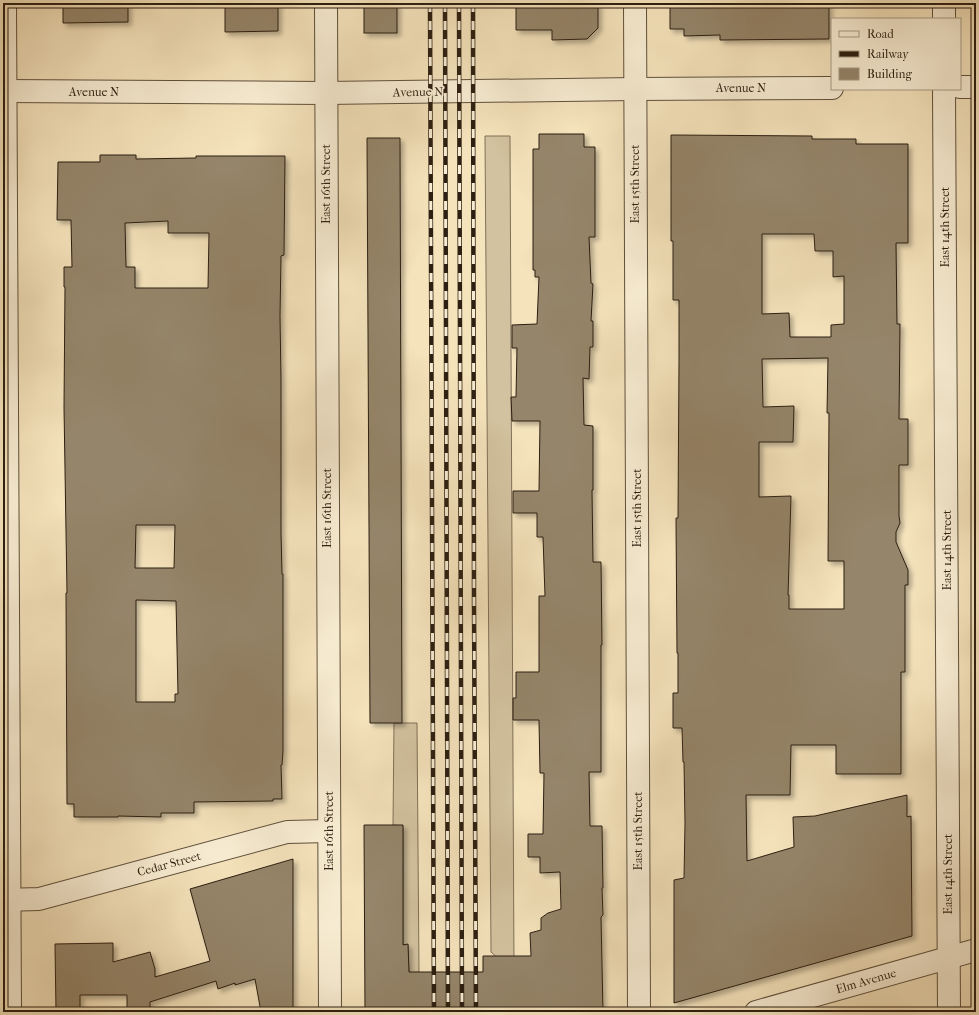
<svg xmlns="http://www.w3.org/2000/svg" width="979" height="1015" font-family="'IM FELL French Canon',serif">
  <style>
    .grass { fill: #d3c29f; stroke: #807058 }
    .building { fill: #95856a; stroke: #2d1f11; fill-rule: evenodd; filter: url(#shadow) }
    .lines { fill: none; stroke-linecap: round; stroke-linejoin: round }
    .minor-casing { stroke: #5f503c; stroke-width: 24 }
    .minor { stroke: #f8edd3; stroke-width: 22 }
    .rail-casing { stroke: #2d1f11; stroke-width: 4.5 }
    .rail { stroke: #f8edd3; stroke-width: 3; stroke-dasharray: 9; stroke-linecap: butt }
    .labels { text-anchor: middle; stroke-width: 3.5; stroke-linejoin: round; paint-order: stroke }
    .street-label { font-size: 12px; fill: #2d1f11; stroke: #f8edd3 }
  </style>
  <defs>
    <filter id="shadow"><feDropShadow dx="3.5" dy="3.5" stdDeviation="2" flood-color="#0004"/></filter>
  </defs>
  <rect width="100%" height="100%" fill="#f5e3bc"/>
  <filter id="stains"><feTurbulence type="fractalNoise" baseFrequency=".005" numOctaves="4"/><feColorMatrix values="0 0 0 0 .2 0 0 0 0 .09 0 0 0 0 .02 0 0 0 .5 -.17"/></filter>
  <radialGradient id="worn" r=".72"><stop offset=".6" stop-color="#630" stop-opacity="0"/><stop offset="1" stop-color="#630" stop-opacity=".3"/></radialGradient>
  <g class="grass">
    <polygon points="485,136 510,136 514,972 491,952"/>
    <polygon points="394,723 417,723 419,972 409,973 408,945 403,945 403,826 393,825"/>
  </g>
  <g class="building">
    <polygon points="63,3 128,3 128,22 63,23"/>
    <polygon points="225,3 278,3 278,31 225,32"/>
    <rect x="364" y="3" width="33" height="30"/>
    <polygon points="516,3 598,3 598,28 587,39 552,40 552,30 516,30"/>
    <polygon points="670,3 829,3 829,39 720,40 720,35 684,36 684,29 670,29"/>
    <polygon points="539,134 584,134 584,147 595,147 595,237 589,237 591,283 593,284 591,321 593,321 593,347 590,347 589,379 583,378 584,425 593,426 593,490 592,490 593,562 601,562 602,645 601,645 601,772 589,772 590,826 602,826 603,888 602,888 603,915 601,917 603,1012 365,1012 364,825 403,825 403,945 408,944 409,972 483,972 483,956 531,956 530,933 541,930 541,918 548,913 561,909 560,872 540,873 540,857 528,857 528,834 543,834 544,773 540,773 539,720 513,720 513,698 516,698 516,672 539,672 539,596 545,596 543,537 537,537 537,513 513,513 513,491 539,491 540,421 512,421 511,397 516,397 517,348 512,348 512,325 537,324 539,277 535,277 535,270 533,270 533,149 539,149"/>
    <path d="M671 135 812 136V139H856V144H908V243H896L897 324H900L899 419H908V465H899V516L900 523 896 532V542L908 570V585H905V672H901V774H836V745H791L790 795H746L747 861 794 847 793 817 815 816 907 795V817L911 816 912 936 674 1003V880L684 878 685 823 684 762H683L682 728H673V693H678V653H677L676 518H678L679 361V300H673V241H671ZM762 234H814L815 251H833V277L844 276V324L831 325V337H790L789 313 762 314ZM828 358 827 413H829L828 561H844V609H789V595H788L791 496 759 497V442H793L794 406 763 407 762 359Z"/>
    <polygon points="367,138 400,138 402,723 370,723"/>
    <path d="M100 155H136V159L196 158V156H285L284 255 281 256 280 316 281 379V533L282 574H283V751L282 765H281L282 799H273V801L194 802V813H161V817L118 816V817H74V804H67L66 593H67L64 407 65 287H64V267H72L71 220H57L58 162H100ZM168 221V233H209L208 288H135V267H126L125 223ZM136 525H175L174 568H135ZM136 600 176 601 178 694H175V702H136Z"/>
    <polygon points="293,859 293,1012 261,1012 255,979 235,985 235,983 218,989 216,981 150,1002 150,1012 127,1012 127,995 80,995 80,1012 56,1012 55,944 113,943 113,962 150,952 155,969 155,977 210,961 190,889"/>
  </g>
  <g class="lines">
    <defs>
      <g id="minor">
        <polyline points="5,3 10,1012"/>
        <polyline points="326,3 330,1012"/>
        <polyline points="635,3 639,1012"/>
        <polyline points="944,3 944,19"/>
        <polyline points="960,87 976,87"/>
        <polyline points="944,89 949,1012"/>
        <polyline points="3,91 326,93 635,89 832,88"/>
        <polyline points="3,900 39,899 287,832 329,831"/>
        <polyline points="756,1012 976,950"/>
      </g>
    </defs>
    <use href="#minor" class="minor-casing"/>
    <use href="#minor" class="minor"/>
    <defs>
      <g id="rail">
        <polyline points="430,3 434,1012"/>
        <polyline points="445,3 448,1012"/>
        <polyline points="459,3 462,1012"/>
        <polyline points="473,3 474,603 476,1012"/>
      </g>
    </defs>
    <use href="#rail" class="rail-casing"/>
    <use href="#rail" class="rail"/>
  </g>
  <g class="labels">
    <g class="street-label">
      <text x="741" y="92">Avenue N</text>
      <text x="94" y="96">Avenue N</text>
      <text transform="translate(418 92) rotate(-1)" y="4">Avenue N</text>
      <text transform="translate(326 184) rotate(-90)" y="4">East 16th Street</text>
      <text transform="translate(635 184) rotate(-90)" y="4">East 15th Street</text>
      <text transform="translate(945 227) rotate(-90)" y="4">East 14th Street</text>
      <text transform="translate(327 508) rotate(-90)" y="4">East 16th Street</text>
      <text transform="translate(637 508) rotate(-90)" y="4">East 15th Street</text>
      <text transform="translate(947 550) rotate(-90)" y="4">East 14th Street</text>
      <text transform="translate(329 831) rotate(-90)" y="4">East 16th Street</text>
      <text transform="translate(638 831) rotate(-90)" y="4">East 15th Street</text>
      <text transform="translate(169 864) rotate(-15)" y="4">Cedar Street</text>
      <text transform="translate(948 874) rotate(-90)" y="4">East 14th Street</text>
      <text transform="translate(866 981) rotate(-16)" y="4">Elm Avenue</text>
    </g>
  </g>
  <rect width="979" height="1015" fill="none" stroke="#f5e3bc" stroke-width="16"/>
  <rect x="4" y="4" width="971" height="1007" fill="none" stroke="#2d1f11" stroke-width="2"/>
  <rect x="8" y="8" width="963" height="999" fill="none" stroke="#2d1f11"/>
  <rect x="831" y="18" width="130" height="72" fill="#f8edd3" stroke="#a79b85"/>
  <rect x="839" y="31" width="20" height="6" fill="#f8edd3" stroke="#a79b85"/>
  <text x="867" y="38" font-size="12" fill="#2d1f11">Road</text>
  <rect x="839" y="51" width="20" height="6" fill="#2d1f11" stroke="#a79b85"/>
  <text x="867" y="58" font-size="12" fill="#2d1f11">Railway</text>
  <rect x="839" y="68" width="20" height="12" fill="#95856a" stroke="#a79b85"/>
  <text x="867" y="78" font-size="12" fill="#2d1f11">Building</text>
  <rect width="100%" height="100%" filter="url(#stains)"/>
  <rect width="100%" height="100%" fill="url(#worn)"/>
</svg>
